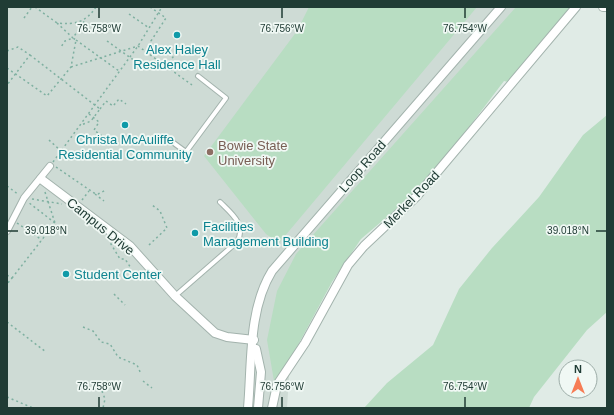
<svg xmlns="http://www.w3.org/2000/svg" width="614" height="415" font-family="Arial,sans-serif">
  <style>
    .built { fill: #cedbd5 }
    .green { fill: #b8ddc2 }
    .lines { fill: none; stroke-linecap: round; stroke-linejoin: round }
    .service-casing { stroke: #a3b3ad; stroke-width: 6 }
    .pedestrian-casing { stroke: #a3b3ad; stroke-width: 8 }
    .minor-casing { stroke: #a3b3ad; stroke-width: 10 }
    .path { stroke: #7fb0a1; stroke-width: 1.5; stroke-dasharray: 2 3; stroke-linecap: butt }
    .service { stroke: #fff; stroke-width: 4 }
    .pedestrian { stroke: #fff; stroke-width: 6 }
    .minor { stroke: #fff; stroke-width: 8 }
    .ticks { fill: none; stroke: #203c35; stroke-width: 1.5 }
    .culture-dot { fill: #0f9aa8; stroke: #f0f8f4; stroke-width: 1.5 }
    .education-dot { fill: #8d6e63; stroke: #f0f8f4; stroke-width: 1.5 }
    .labels { text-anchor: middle; stroke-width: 3.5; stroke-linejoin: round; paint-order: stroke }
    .culture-label { font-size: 13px; fill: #0d838f; stroke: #f0f8f4 }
    .education-label { font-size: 13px; fill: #785e54; stroke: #f0f8f4; text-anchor: start }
    .street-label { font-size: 13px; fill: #203c35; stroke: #f0f8f4 }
    .ticks-label { font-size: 10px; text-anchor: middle; fill: #203c35; stroke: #f0f8f4; stroke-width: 3.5; stroke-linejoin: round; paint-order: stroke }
  </style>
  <rect width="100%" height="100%" fill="#e0ebe6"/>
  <polygon class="built" points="7,7 532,7 294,298 287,408 7,408"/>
  <g class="green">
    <polygon points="309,7 477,7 279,243 266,234 204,156 297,31"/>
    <polygon points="516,7 570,7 508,82 504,81 441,164 401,205 361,239 332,282 291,358 274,381 267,340 277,291 296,254"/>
    <polygon points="607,115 607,312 587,330 534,397 529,408 364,408 387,383 433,345 459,289 492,248 539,197 583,135"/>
  </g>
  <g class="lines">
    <defs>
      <g id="service">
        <polyline points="171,141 186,152 226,98 198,76"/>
        <path d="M175 296 237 242C247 225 231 213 220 202"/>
      </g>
      <polyline id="pedestrian" points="7,231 24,198 50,166"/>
      <g id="minor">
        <polyline points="603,7 607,7"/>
        <polyline points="41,179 130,246 175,296 215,333 227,337 254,340"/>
        <polyline points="256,349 261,372 258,408"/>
        <path d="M248 408C252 363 248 310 272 271L501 7"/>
        <polyline points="272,408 277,385 305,343 348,265 364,246 417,196 576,7"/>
      </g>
    </defs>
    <use href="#service" class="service-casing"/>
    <use href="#pedestrian" class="pedestrian-casing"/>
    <use href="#minor" class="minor-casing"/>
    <g class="path">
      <path d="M35 7 57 23C75 25 86 22 96 7"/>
      <polyline points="150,7 166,18 151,41 156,59"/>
      <polyline points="129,14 149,28"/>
      <polyline points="24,18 32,7"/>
      <polyline points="57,23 73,38 85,20"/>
      <polyline points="76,40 119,71"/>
      <polyline points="107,41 135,61"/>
      <polyline points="7,51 18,47 30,55 7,85"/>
      <polyline points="30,55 100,109 91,121 81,125"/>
      <polyline points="166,66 177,52"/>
      <polyline points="71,67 138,46 192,85"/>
      <polyline points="7,68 47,96 71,67 76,40 73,38 65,41 61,47"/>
      <polyline points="100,109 106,101 113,106 119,99 126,104"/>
      <polyline points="89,114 99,122 94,130 102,136"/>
      <polyline points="49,140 61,151"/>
      <polyline points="53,162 138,46 162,7"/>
      <polyline points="56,167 94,193 98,194 106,190"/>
      <polyline points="7,186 19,195"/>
      <polyline points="45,192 55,223"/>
      <polyline points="95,194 104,201"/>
      <polyline points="32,199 62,204"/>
      <polyline points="82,200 89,191"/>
      <polyline points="17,223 42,240"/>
      <polyline points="108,239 120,259 125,259 131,268"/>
      <polyline points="149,245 167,228 160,211 152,205"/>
      <polyline points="7,275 12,278 7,284"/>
      <polyline points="12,278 55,223 28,202"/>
      <polyline points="114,294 125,305"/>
      <polyline points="7,322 46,352"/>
      <polyline points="83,327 93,331 101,342 110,344 118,357 137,365 141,374"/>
      <polyline points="143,381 152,388"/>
      <polyline points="102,391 105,399 103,408"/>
      <polyline points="7,397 33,408"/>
    </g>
    <use href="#service" class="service"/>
    <use href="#pedestrian" class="pedestrian"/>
    <use href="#minor" class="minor"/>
  </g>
  <path class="ticks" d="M99 8V18M282 8V18M465 8V18M8 231H18M596 231H606M99 397V407M282 397V407M465 397V407"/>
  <g class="culture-dot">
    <circle cx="177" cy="35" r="4"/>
    <circle cx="125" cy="125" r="4"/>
    <circle cx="195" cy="233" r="4"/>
    <circle cx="66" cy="274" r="4"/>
  </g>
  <circle class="education-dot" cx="210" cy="152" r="4"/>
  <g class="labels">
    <g class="culture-label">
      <text x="177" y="54">Alex Haley<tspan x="177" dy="15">Residence Hall</tspan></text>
      <text x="125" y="144">Christa McAuliffe<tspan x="125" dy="15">Residential Community</tspan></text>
      <text x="203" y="231" text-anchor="start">Facilities<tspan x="203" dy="15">Management Building</tspan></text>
      <text x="74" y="279" text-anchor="start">Student Center</text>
    </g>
    <g class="education-label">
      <text x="218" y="150">Bowie State<tspan x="218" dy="15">University</tspan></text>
    </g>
    <g class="street-label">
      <text transform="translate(362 166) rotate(-49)" y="5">Loop Road</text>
      <text transform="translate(411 199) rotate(-46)" y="5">Merkel Road</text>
      <text transform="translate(101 226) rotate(39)" y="5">Campus Drive</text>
    </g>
  </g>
  <g class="ticks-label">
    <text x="99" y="32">76.758°W</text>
    <text x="282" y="32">76.756°W</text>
    <text x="465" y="32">76.754°W</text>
    <text x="46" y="234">39.018°N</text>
    <text x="568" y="234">39.018°N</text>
    <text x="99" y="390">76.758°W</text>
    <text x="282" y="390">76.756°W</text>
    <text x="465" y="390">76.754°W</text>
  </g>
  <rect width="614" height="415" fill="none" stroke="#203c35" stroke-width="16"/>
  <g transform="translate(578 379)"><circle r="19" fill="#f0f8f4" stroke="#9dada8"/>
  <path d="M0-3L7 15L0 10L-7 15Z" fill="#f67c54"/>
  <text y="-6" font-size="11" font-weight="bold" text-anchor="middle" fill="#203c35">N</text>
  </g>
</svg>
